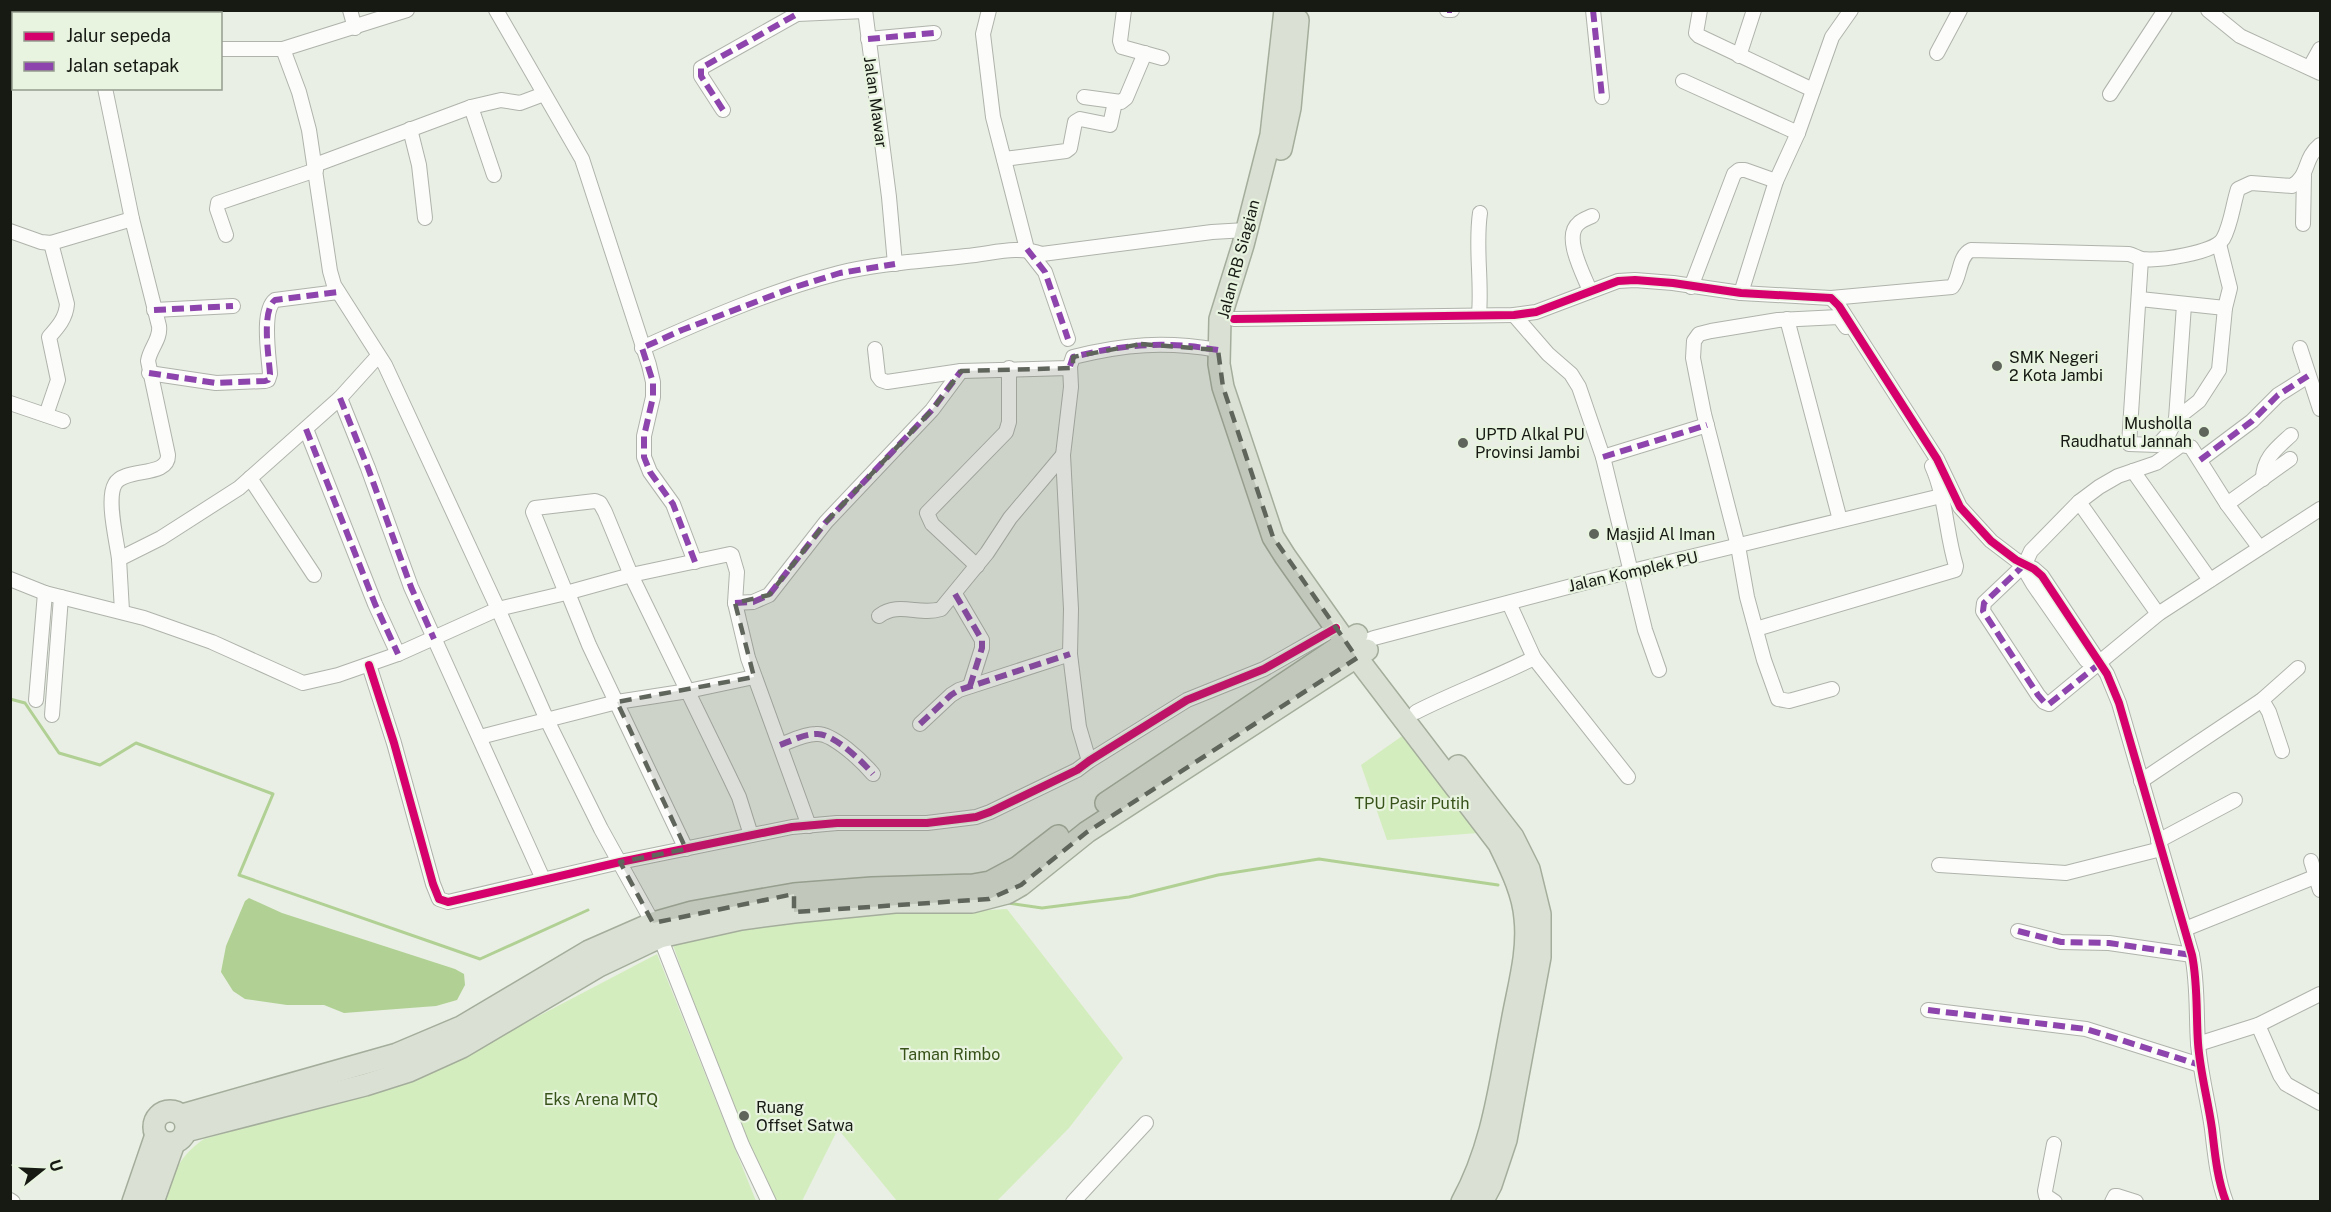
<svg xmlns="http://www.w3.org/2000/svg" width="2331" height="1212" font-family="'Public Sans',sans-serif">
  <style>
    .green { fill: #d4edbe }
    .water { fill: #b1d094 }
    .lines { fill: none; stroke-linecap: round; stroke-linejoin: round }
    .stream { stroke: #b1d094; stroke-width: 3 }
    .minor-casing { stroke: #afb3ab; stroke-width: 16 }
    .highway-casing { stroke: #a4ad9c; stroke-width: 24 }
    .minor { stroke: #fcfdfb; stroke-width: 14 }
    .highway { stroke: #dae1d4; stroke-width: 21 }
    .quiet { stroke: #8e44ad; stroke-width: 6; stroke-dasharray: 12 6; stroke-linecap: butt }
    .cycleway-casing { stroke: #e8f3e0; stroke-width: 11 }
    .cycleway { stroke: #d6006c; stroke-width: 8 }
    .marked { fill: #60655c; fill-opacity: 0.2; stroke: #60655c; stroke-width: 4.5; stroke-dasharray: 12 8; stroke-linejoin: round }
    .poi-dot { fill: #60655c; stroke: #e8f3e0; stroke-width: 2 }
    .labels { text-anchor: middle; stroke-width: 4.5; stroke-linejoin: round; paint-order: stroke }
    .street-label { font-size: 16px; fill: #161a13; stroke: #e8f3e0 }
    .poi-label { font-size: 16px; fill: #161a13; stroke: #e8f3e0; text-anchor: start }
    .park-label { font-size: 16px; fill: #38531a; stroke: #e8f3e0 }
  </style>
  <rect width="100%" height="100%" fill="#e9efe4"/>
  <g class="green">
    <polygon points="1405,734 1478,833 1387,840 1361,765"/>
    <path d="M1007 909 1123 1058 1069 1128 997 1201H897L838 1129 802 1201H774L725 1095 673 945C738 930 802 919 869 914 914 911 961 912 1007 909Z"/>
    <path d="M657 954 756 1201 162 1202C172 1175 180 1155 204 1139L426 1075Z"/>
  </g>
  <polygon class="water" points="249,898 282,913 455,969 464,974 465,985 457,1000 436,1006 344,1013 324,1005 287,1005 245,999 233,991 221,972 226,946 245,901"/>
  <g class="lines">
    <g class="stream">
      <polyline points="10,699 25,703 59,753 100,765 136,743 273,794 239,875 480,959 588,910"/>
      <polyline points="1008,903 1042,908 1129,897 1218,875 1319,859 1498,885"/>
    </g>
    <defs>
      <g id="minor">
        <polyline points="350,10 355,28"/>
        <polyline points="496,10 582,159 649,365 653,382 653,397 644,436 644,457 650,472 673,504 695,562"/>
        <polyline points="795,10 797,14 865,11"/>
        <polyline points="865,10 889,197 895,264"/>
        <polyline points="989,10 983,34 993,117 1027,249 1045,272 1068,339"/>
        <polyline points="1124,10 1120,41 1122,47 1162,58"/>
        <polyline points="1447,10 1452,10"/>
        <polyline points="1593,10 1602,97"/>
        <polyline points="1700,10 1696,33 1699,36 1813,90"/>
        <polyline points="2208,10 2240,36 2320,73"/>
        <polyline points="10,21 14,22"/>
        <polyline points="868,39 934,33"/>
        <polyline points="220,49 283,49 407,10"/>
        <polyline points="283,49 299,92 309,130 330,271 334,285 385,365 498,609 547,720 601,829 653,923"/>
        <polyline points="1937,53 1960,10"/>
        <polyline points="1739,56 1754,10"/>
        <polyline points="2310,67 2320,49"/>
        <polyline points="1683,81 1798,133"/>
        <path d="M105 88 132 219 159 326C161 339 150 348 148 361L168 455C169 478 124 467 115 484 106 499 117 542 119 559"/>
        <polyline points="2110,94 2165,10"/>
        <polyline points="1084,97 1121,102 1126,98 1145,53"/>
        <polyline points="471,107 494,175"/>
        <polyline points="723,110 701,76 701,68 797,14"/>
        <polyline points="410,129 419,165 425,218"/>
        <polyline points="1004,159 1066,151 1070,148 1075,122 1080,119 1110,125 1115,102"/>
        <polyline points="315,165 471,107 501,100 520,103 544,94"/>
        <polyline points="2303,224 2304,176"/>
        <polyline points="10,231 41,242 51,243 132,219"/>
        <polyline points="226,235 217,209 218,203 316,170"/>
        <polyline points="2141,259 2129,444 2158,445 2169,433 2176,419 2199,401 2219,370 2225,308 2230,288 2219,244"/>
        <polyline points="1691,287 1734,174 1739,170 1745,170 1776,181"/>
        <path d="M1590 291C1584 275 1562 236 1579 223 1582 220 1588 218 1592 216"/>
        <polyline points="1741,293 1776,181 1798,133 1832,37 1851,10"/>
        <path d="M1831 298 1952 287C1961 277 1958 256 1971 250L2129 254C2133 255 2138 258 2142 259 2159 261 2214 253 2223 239 2231 225 2233 204 2238 189L2251 183 2292 186C2310 175 2303 159 2320 145"/>
        <polyline points="2140,299 2225,308"/>
        <polyline points="154,310 233,306"/>
        <path d="M1479 314C1482 280 1475 247 1480 213"/>
        <polyline points="1514,315 1548,354 1571,374 1579,387 1603,457 1645,630 1659,670"/>
        <path d="M1234 319 1514 315 1536 312 1618 281 1635 280 1673 283 1741 293 1831 298 1839 306 1937 459 1960 507 1991 541 2016 560 2034 569 2042 576 2107 674 2119 703 2192 955C2198 984 2196 1014 2198 1043 2200 1072 2208 1100 2212 1129 2215 1154 2217 1178 2226 1202"/>
        <polyline points="1787,319 1840,520"/>
        <path d="M642 348C704 320 773 290 839 273 880 263 924 261 966 256 992 254 1016 245 1042 254L1212 232 1246 230"/>
        <polyline points="2300,348 2320,409"/>
        <polyline points="875,349 878,376 881,380 887,382 961,371 1068,368 1070,366 1071,387 1063,455 1071,609 1070,654 1079,727 1089,761"/>
        <path d="M1070 366 1073 357C1125 344 1165 341 1218 350"/>
        <path d="M149 373 216 383 265 381 268 380 270 374C269 357 261 311 275 300L338 292"/>
        <polyline points="340,398 368,468 411,587 543,879"/>
        <polyline points="10,403 63,421"/>
        <path d="M46 415 58 380 49 337C58 327 66 318 67 304L51 243"/>
        <polyline points="2176,419 2184,305"/>
        <polyline points="306,429 375,604 398,654"/>
        <polyline points="1603,457 1707,425"/>
        <polyline points="2200,460 2252,421 2278,395 2308,376"/>
        <polyline points="2133,471 2210,580"/>
        <polyline points="250,478 314,575"/>
        <path d="M2263 479C2263 458 2277 448 2291 435"/>
        <polyline points="2079,502 2158,614"/>
        <polyline points="2227,504 2290,459"/>
        <polyline points="2259,547 2227,504 2191,447 2181,445 2156,463 2118,476 2099,487 2079,502 2031,551 2025,564 1984,603 1983,611 2038,695 2044,702 2049,704 2158,614 2320,509"/>
        <polyline points="2025,564 2026,572 2033,584 2086,660 2099,664"/>
        <polyline points="977,566 932,524 927,513 1006,432 1009,422 1009,368"/>
        <polyline points="10,579 45,593 144,618 212,642 303,683 338,675 398,654 498,609 566,593 631,575 730,554 732,555 737,572 735,603 748,658 809,826"/>
        <polyline points="566,593 533,512 535,508 595,501 600,503 605,512 631,575 729,776 739,797 751,835"/>
        <polyline points="568,593 589,645 686,849"/>
        <polyline points="955,594 982,640 982,648 970,686"/>
        <polyline points="735,603 753,602 769,595 826,522 932,410 961,371"/>
        <polyline points="1509,603 1534,658 1628,777"/>
        <polyline points="122,611 119,559 161,538 239,488 340,398 378,356"/>
        <path d="M879 616C898 601 920 616 941 609L987 553 1010 518 1063 455"/>
        <path d="M1756 629 1955 570 1956 566C1946 534 1946 497 1932 466"/>
        <polyline points="1362,643 1374,638 1587,582 1941,496"/>
        <polyline points="369,665 394,743 433,884 439,899 448,902 620,862 792,827 837,823 927,823 976,817 990,812 1077,770 1089,761 1187,700 1264,669 1336,628"/>
        <polyline points="1832,689 1789,701 1778,699 1764,660 1747,597 1738,546 1704,414 1693,358 1694,341 1699,334 1711,331 1778,320 1839,317 1846,327"/>
        <polyline points="36,700 45,593"/>
        <polyline points="2262,700 2269,712 2282,751"/>
        <path d="M1416 712C1455 692 1495 678 1534 658"/>
        <polyline points="52,715 61,597"/>
        <polyline points="920,724 951,695 959,690 1070,654"/>
        <polyline points="480,737 617,702 688,691 754,677"/>
        <path d="M780 745C791 741 804 734 816 734 832 732 863 762 873 774"/>
        <polyline points="2141,781 2262,700 2298,668"/>
        <polyline points="2158,841 2235,800"/>
        <polyline points="2311,861 2320,890"/>
        <polyline points="1939,865 2066,873 2161,849"/>
        <polyline points="2185,929 2317,876"/>
        <polyline points="2018,931 2061,942 2109,943 2192,955"/>
        <polyline points="660,937 742,1145 769,1202"/>
        <polyline points="1928,1010 2086,1029 2200,1065"/>
        <polyline points="2258,1025 2280,1075 2286,1084 2320,1103"/>
        <polyline points="2198,1044 2258,1025 2320,994"/>
        <polyline points="2054,1144 2045,1191 2046,1196 2055,1202"/>
        <polyline points="10,1200 13,1202"/>
        <polyline points="1073,1202 1146,1123"/>
        <polyline points="2112,1202 2115,1196 2117,1196 2136,1202"/>
      </g>
      <g id="highway">
        <path d="M1285 10 1271 135 1243 245 1220 319 1219 364 1223 387 1273 537 1285 556 1357 658 1499 844C1510 867 1523 892 1525 918 1529 952 1518 988 1512 1022 1500 1083 1493 1146 1462 1202"/>
        <polyline points="1281,149 1290,108 1298,20"/>
        <polyline points="1458,766 1513,837 1529,869 1540,914 1540,957 1506,1140 1491,1185 1482,1202"/>
        <polyline points="1106,803 1357,635"/>
        <circle cx="170" cy="1127" r="16"/>
        <polyline points="182,1115 397,1054 461,1027 589,951 653,923 692,912 794,894 872,888 973,885 990,882 1018,867 1058,836"/>
        <polyline points="186,1131 365,1085 409,1071 462,1047 599,966 660,937 741,919 794,912 895,902 972,902 1007,893 1021,885 1087,832 1367,650"/>
        <polyline points="133,1202 156,1135"/>
        <polyline points="153,1202 174,1143"/>
      </g>
    </defs>
    <use href="#minor" class="minor-casing"/>
    <use href="#highway" class="highway-casing"/>
    <use href="#minor" class="minor"/>
    <use href="#highway" class="highway"/>
    <g class="quiet">
      <polyline points="1447,10 1452,10"/>
      <polyline points="1593,10 1602,97"/>
      <polyline points="868,39 934,33"/>
      <polyline points="723,110 701,76 701,68 797,14"/>
      <polyline points="1027,249 1045,272 1068,339"/>
      <polyline points="154,310 233,306"/>
      <path d="M1070 366 1073 357C1125 344 1165 341 1218 350"/>
      <path d="M149 373 216 383 265 381 268 380 270 374C269 357 261 311 275 300L338 292"/>
      <polyline points="340,398 368,468 411,587 434,639"/>
      <polyline points="306,429 375,604 398,654"/>
      <polyline points="1603,457 1707,425"/>
      <polyline points="2200,460 2252,421 2278,395 2308,376"/>
      <polyline points="695,562 673,504 650,472 644,457 644,436 653,397 653,382 642,348 682,330 792,288 840,273 895,264"/>
      <polyline points="2025,564 1984,603 1983,611 2038,695 2044,702 2049,704 2099,664"/>
      <polyline points="955,594 982,640 982,648 970,686"/>
      <polyline points="735,603 753,602 769,595 826,522 932,410 961,371"/>
      <polyline points="920,724 951,695 959,690 1070,654"/>
      <path d="M780 745C791 741 804 734 816 734 832 732 863 762 873 774"/>
      <polyline points="2018,931 2061,942 2109,943 2192,955"/>
      <polyline points="1928,1010 2086,1029 2200,1065"/>
    </g>
    <defs>
      <g id="cycleway">
        <path d="M1234 319 1514 315 1536 312 1618 281 1635 280 1673 283 1741 293 1831 298 1839 306 1937 459 1960 507 1991 541 2016 560 2034 569 2042 576 2107 674 2119 703 2192 955C2198 984 2196 1014 2198 1043 2200 1072 2208 1100 2212 1129 2215 1154 2217 1178 2226 1202"/>
        <polyline points="369,665 394,743 433,884 439,899 448,902 620,862 792,827 837,823 927,823 976,817 990,812 1077,770 1089,761 1187,700 1264,669 1336,628"/>
      </g>
    </defs>
    <use href="#cycleway" class="cycleway-casing"/>
    <use href="#cycleway" class="cycleway"/>
  </g>
  <path class="marked" d="M1141 344 1218 350 1223 387 1273 537 1357 658 1087 832 1021 885 989 899 794 912V894L653 923 620 862 686 849 617 702 754 677 735 603 769 595 826 522 932 410 961 371 1073 368V357Z"/>
  <g class="poi-dot">
    <circle cx="1997" cy="366" r="6"/>
    <circle cx="2204" cy="432" r="6"/>
    <circle cx="1463" cy="443" r="6"/>
    <circle cx="1594" cy="534" r="6"/>
    <circle cx="744" cy="1116" r="6"/>
  </g>
  <g class="labels">
    <g class="street-label">
      <text transform="translate(876 102) rotate(82)" y="6">Jalan Mawar</text>
      <text transform="translate(1238 259) rotate(-75)" y="6">Jalan RB Siagian</text>
      <text transform="translate(1633 571) rotate(-13)" y="6">Jalan Komplek PU</text>
    </g>
    <g class="poi-label">
      <text x="2009" y="363">SMK Negeri<tspan x="2009" dy="18">2 Kota Jambi</tspan></text>
      <text x="2192" y="429" text-anchor="end">Musholla<tspan x="2192" dy="18">Raudhatul Jannah</tspan></text>
      <text x="1475" y="440">UPTD Alkal PU<tspan x="1475" dy="18">Provinsi Jambi</tspan></text>
      <text x="1606" y="540">Masjid Al Iman</text>
      <text x="756" y="1113">Ruang<tspan x="756" dy="18">Offset Satwa</tspan></text>
    </g>
    <g class="park-label">
      <text x="1412" y="809">TPU Pasir Putih</text>
      <text x="950" y="1060">Taman Rimbo</text>
      <text x="601" y="1105">Eks Arena MTQ</text>
    </g>
  </g>
  <rect width="2331" height="1212" fill="none" stroke="#161a13" stroke-width="24"/>
  <rect x="12" y="12" width="210" height="78" fill="#e8f3e0" stroke="#949c8e" stroke-width="1.5"/>
  <rect x="24" y="32" width="30" height="9" fill="#d6006c" stroke="#949c8e" stroke-width="1.5"/>
  <text x="66" y="42" font-size="18" fill="#161a13">Jalur sepeda</text>
  <rect x="24" y="62" width="30" height="9" fill="#8e44ad" stroke="#949c8e" stroke-width="1.5"/>
  <text x="66" y="72" font-size="18" fill="#161a13">Jalan setapak</text>
  <g transform="translate(42 1170) rotate(72)" stroke="#e8f3e0" stroke-width="4.5" paint-order="stroke">
  <path d="M0-4.5L10 22L0 15L-10 22Z" fill="#161a13"/>
  <text y="-9" font-size="16" font-weight="bold" text-anchor="middle" fill="#161a13">U</text>
  </g>
</svg>
